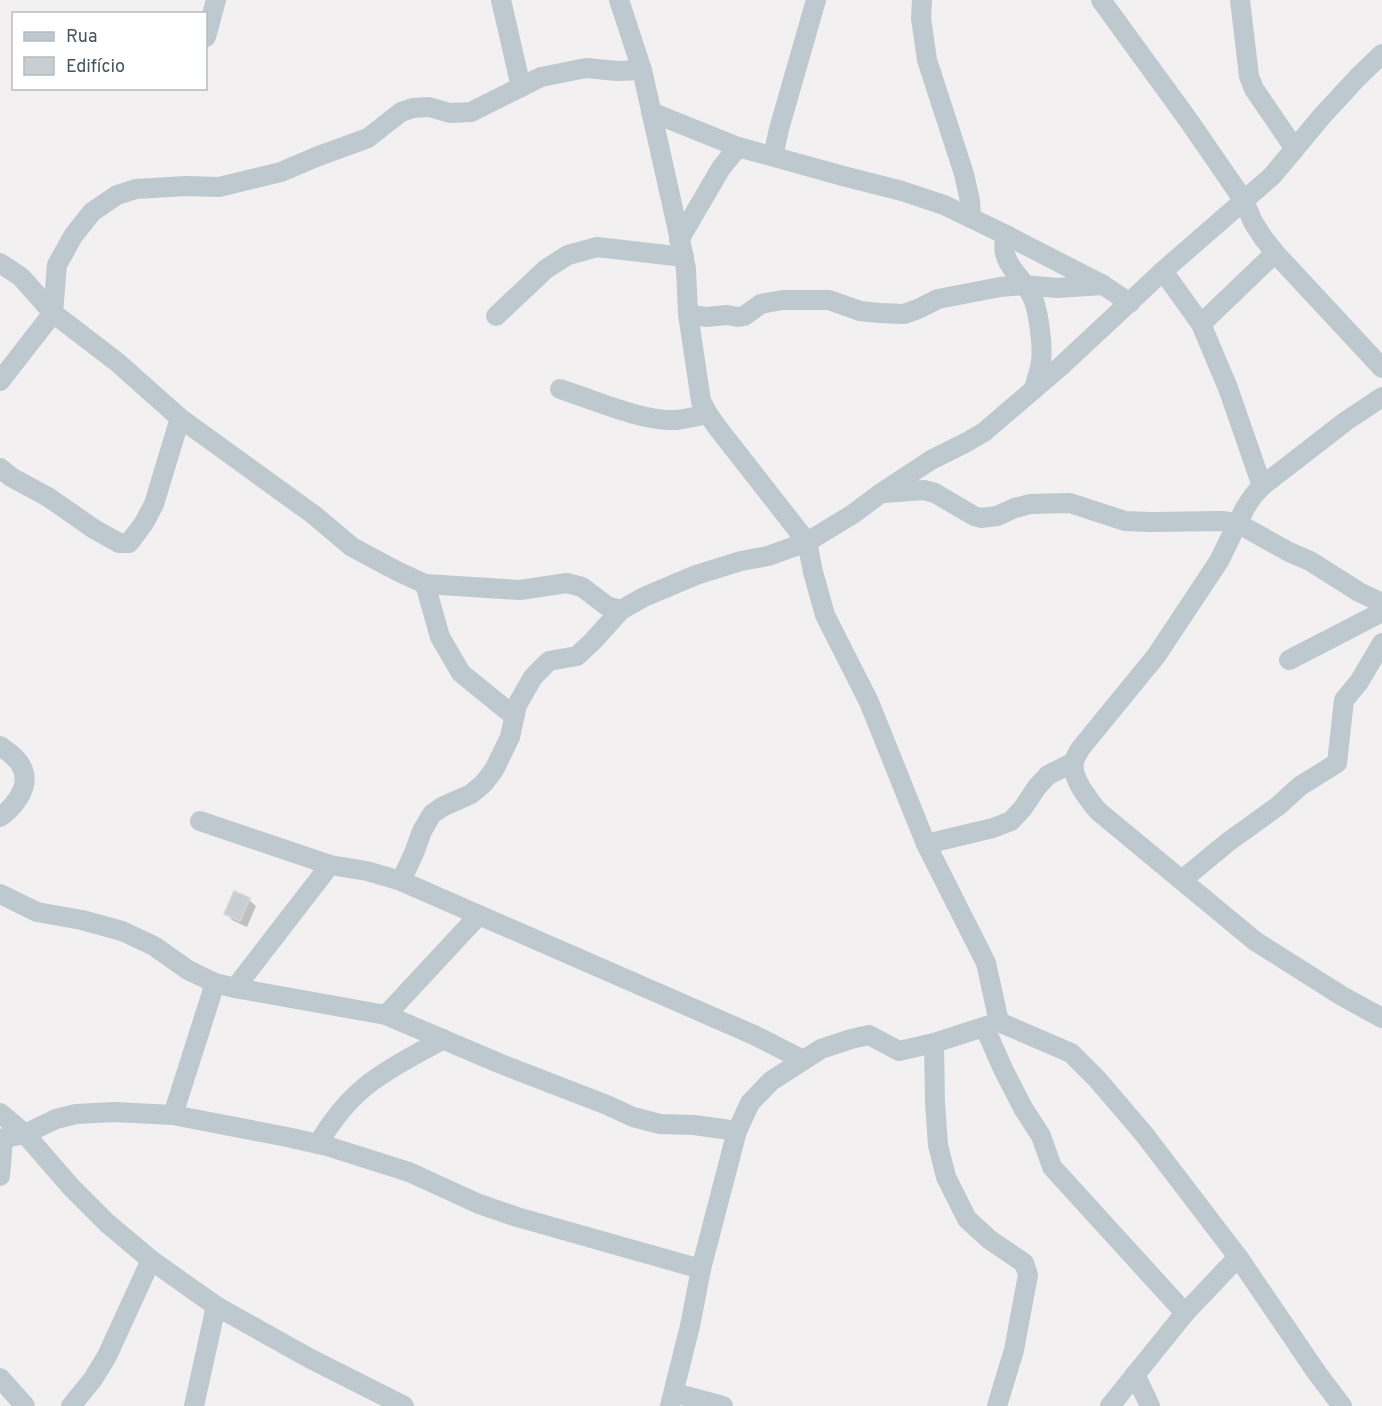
<svg xmlns="http://www.w3.org/2000/svg" width="1382" height="1406" font-family="Overpass,sans-serif">
  <style>
    .shadow { fill: #0003 }
    .building { fill: #c9ced2; stroke: #d3d6db; stroke-width: 1.5 }
    .lines { fill: none; stroke-linecap: round; stroke-linejoin: round }
    .minor { stroke: #bdc9cf; stroke-width: 20 }
  </style>
  <rect width="100%" height="100%" fill="#f2f0f0"/>
  <polygon class="shadow" points="235,893 249,900 256,906 247,927 232,920 226,913"/>
  <polygon class="building" points="234,891 250,898 240,921 224,914"/>
  <g class="lines">
    <g class="minor">
      <polyline points="501,0 521,87"/>
      <polyline points="619,0 642,70 682,249 686,269 688,314 701,401 708,414 717,427 807,542 813,572 825,615 869,702 926,844 986,963 999,1022"/>
      <polyline points="922,0 921,18 927,60 964,174 970,201 971,218"/>
      <polyline points="1101,0 1189,121 1244,201 1253,222 1264,239 1277,255 1382,368"/>
      <polyline points="1240,0 1249,76 1254,89 1295,149"/>
      <polyline points="206,37 216,0"/>
      <polyline points="651,112 738,147 843,176 902,191 944,205 1006,235 1103,285 1130,303"/>
      <polyline points="773,156 779,129 816,0"/>
      <path d="M1006 235C997 265 1025 276 1034 301 1039 316 1043 346 1041 361 1040 371 1036 380 1034 389"/>
      <polyline points="679,240 721,168 738,147"/>
      <polyline points="0,263 21,277 53,313 117,362 180,418 314,515 352,547 397,571 425,584 520,590 567,583 582,587 607,606 621,610"/>
      <polyline points="1163,271 1201,324 1228,388 1262,486"/>
      <polyline points="688,314 706,317 727,315 738,317 744,316 761,304 771,302 783,300 829,300 860,311 880,313 904,314 918,309 938,299 1000,287 1024,285 1057,288 1103,285"/>
      <polyline points="496,316 546,269 568,255 597,247 684,257"/>
      <polyline points="1201,324 1275,253"/>
      <polyline points="0,381 53,313 57,265 73,236 92,212 117,195 136,189 186,186 219,187 281,172 316,157 368,138 401,112 413,108 429,107 450,113 471,112 541,77 586,68 617,71 642,70"/>
      <path d="M560 389C591 399 643 422 676 420 687 419 698 416 708 414"/>
      <path d="M1382 397 1346 421 1262 486 1253 496 1245 508 1219 561 1156 656 1080 749C1078 753 1074 759 1074 763 1071 778 1089 800 1098 811L1255 941 1342 996 1382 1018"/>
      <polyline points="0,468 11,477 48,497 94,529 119,543 129,543 144,523 154,504 180,418"/>
      <polyline points="884,493 924,490 935,493 974,516 981,518 997,516 1015,508 1030,504 1070,503 1125,521 1151,522 1222,521 1237,523 1289,552 1310,561 1359,592 1382,603"/>
      <polyline points="425,584 440,637 461,673 514,716"/>
      <polyline points="1289,660 1382,612"/>
      <path d="M0 746C10 753 22 761 24 774 28 790 12 809 0 817"/>
      <polyline points="200,821 330,865 367,871 401,881 754,1035 803,1060"/>
      <polyline points="926,844 993,828 1011,821 1023,808 1037,787 1048,775 1074,762"/>
      <polyline points="1182,880 1228,842 1278,806 1300,786 1337,763 1344,700 1359,682 1382,643"/>
      <polyline points="401,881 414,853 422,831 432,814 442,807 471,794 483,784 494,770 510,737 517,705 533,677 549,661 577,656 593,641 621,610 644,597 696,575 741,561 768,556 807,542 853,514 881,493 931,460 967,442 984,432 1060,367 1163,271 1272,176 1322,116 1358,77 1382,54"/>
      <polyline points="0,894 37,912 82,920 122,931 154,946 188,970 215,983 235,988 386,1015 501,1064 607,1105 633,1117 660,1124 694,1125 737,1131"/>
      <polyline points="235,988 330,865"/>
      <polyline points="386,1015 479,915"/>
      <polyline points="985,1028 1003,1069 1023,1108 1041,1136 1052,1167 1185,1313"/>
      <polyline points="934,1043 935,1103 938,1145 946,1177 967,1219 990,1240 1024,1263 1028,1275 1014,1350 997,1406"/>
      <polyline points="0,1113 25,1134 71,1187 107,1223 151,1260 216,1306 309,1358 404,1406"/>
      <polyline points="173,1115 215,983"/>
      <polyline points="0,1139 25,1134 56,1119 76,1114 114,1112 173,1115 287,1137 327,1146 409,1172 479,1204 517,1217 701,1269"/>
      <path d="M318 1144C331 1122 346 1102 366 1086 388 1068 419 1053 443 1039"/>
      <polyline points="0,1176 3,1139"/>
      <polyline points="1135,1374 1150,1406"/>
      <polyline points="0,1378 25,1406"/>
      <polyline points="674,1393 723,1406"/>
      <polyline points="71,1406 93,1379 107,1356 151,1260"/>
      <polyline points="194,1406 216,1306"/>
      <polyline points="670,1406 690,1326 701,1269 737,1131 750,1103 771,1081 821,1049 851,1039 869,1035 899,1051 934,1043 999,1022 1071,1053 1097,1079 1144,1134 1238,1257 1317,1373 1342,1406"/>
      <polyline points="1110,1406 1185,1313 1238,1257"/>
    </g>
  </g>
  <rect x="12" y="12" width="195" height="78" fill="#ffffff" stroke="#b5bbbf" stroke-width="1.5"/>
  <rect x="24" y="32" width="30" height="9" fill="#bdc9cf" stroke="#b5bbbf" stroke-width="1.5"/>
  <text x="66" y="42" font-size="18" fill="#47555e">Rua</text>
  <rect x="24" y="57" width="30" height="18" fill="#c9ced2" stroke="#b5bbbf" stroke-width="1.5"/>
  <text x="66" y="72" font-size="18" fill="#47555e">Edifício</text>
</svg>
